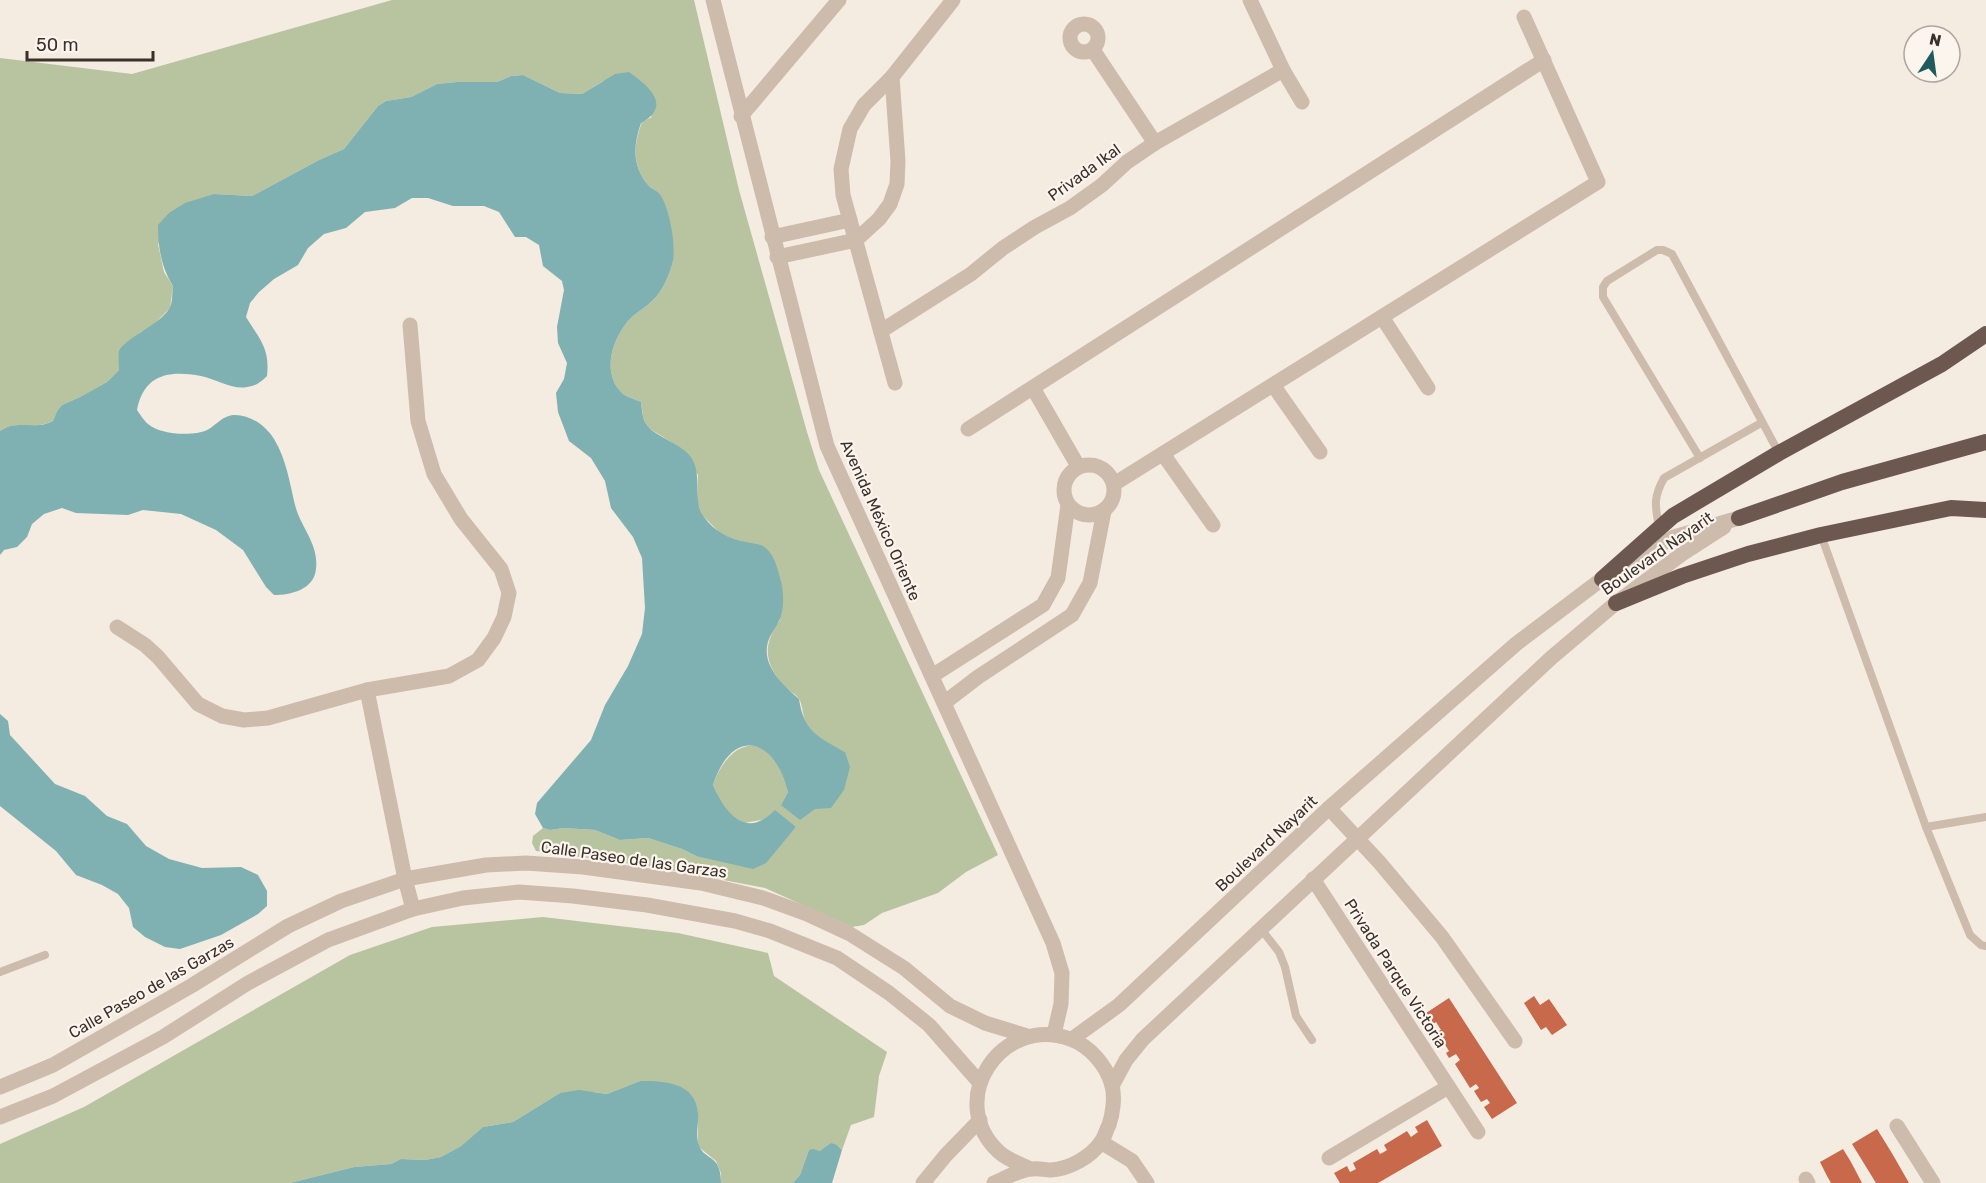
<svg xmlns="http://www.w3.org/2000/svg" width="1986" height="1183" font-family="Rubik,sans-serif">
  <style>
    .green { fill: #b8c4a0 }
    .water { fill: #7fb0b2 }
    .building { fill: #c8694b }
    .lines { fill: none; stroke-linecap: round; stroke-linejoin: round }
    .service { stroke: #cdbbac; stroke-width: 8 }
    .minor { stroke: #cdbbac; stroke-width: 15 }
    .tertiary { stroke: #cdbbac; stroke-width: 15 }
    .trunk { stroke: #6c584f; stroke-width: 16 }
    .labels { text-anchor: middle; stroke-width: 4.5; stroke-linejoin: round; paint-order: stroke }
    .street-label { font-size: 16px; fill: #3b302b; stroke: #fbf5ee }
  </style>
  <rect width="100%" height="100%" fill="#f4ebe1"/>
  <g class="green">
    <path d="M392 0H694L739 190 807 432 819 470 998 855 966 872 938 893 882 913 864 925 852 927 765 888 655 867 536 851 532 843 533 836 543 828 550 830 564 828 595 830 620 840 648 838 682 849 696 856 782 843 796 827 767 819 744 823 734 819 720 801 713 785C727 744 762 727 783 774 786 779 787 786 788 792L781 805 845 752C830 744 811 738 805 721 803 715 802 703 799 699 796 694 789 691 785 687 764 663 762 646 780 620L739 541 721 534 703 516 697 502 698 475 676 445 647 427 643 417 641 402C635 399 625 397 621 392 603 373 611 344 625 325 632 314 643 310 652 301 662 292 668 278 672 265 676 252 668 206 660 194 658 191 652 189 649 186 632 167 633 146 642 122L652 117 603 81 582 94 560 93 523 75 511 76 497 82H457L437 84 411 97 386 101 378 106 344 149 319 160 252 196 214 194 158 244 164 272 173 286 170 308 151 327 141 332 119 352V370L107 382 80 397 62 405 57 411 53 421C49 422 44 425 39 425 25 427 12 422 0 431V58L132 74Z"/>
    <polygon points="543,917 678,933 768,953 774,976 887,1052 879,1076 874,1117 851,1125 842,1150 837,1145 820,1151 809,1150 800,1175 793,1183 721,1183 721,1173 716,1161 700,1148 698,1142 698,1112 640,1081 607,1094 594,1092 560,1093 513,1122 483,1127 461,1146 441,1157 425,1160 401,1159 391,1164 354,1167 290,1183 0,1183 0,1144 84,1107 350,955 432,927"/>
  </g>
  <g class="water">
    <path d="M629 72C648 86 673 105 641 123 633 146 632 167 649 186 652 189 658 191 660 194 670 209 677 249 672 265 668 278 662 292 652 301 643 310 632 314 625 325 611 344 603 373 621 392 625 397 635 399 641 402 642 410 642 417 646 424 652 435 680 443 690 456 704 474 691 499 704 517 714 531 729 539 746 542 751 543 759 544 763 546 774 553 777 567 780 578 784 590 785 611 778 623 774 631 768 637 767 647 764 668 785 687 799 699 804 732 818 737 845 752L850 767 844 790 831 808 815 809 800 820 781 805 788 792C775 737 732 726 713 785 725 813 746 840 775 810L796 827 766 863 753 869 696 856 682 849 648 838 620 840 595 830 564 828 550 830 543 828 535 814 537 803 591 740 605 705 628 666 642 634 645 608 642 558 633 537 611 508 605 481 591 458 569 441 558 412 556 393 564 379 567 363 558 343 557 327 564 290 562 281 543 266 539 245 526 237H515L499 212 484 206H453L428 198H412L395 208 365 212 346 228 324 234 308 248 298 265 274 279 259 292 250 303 246 317C260 340 270 348 267 376 261 382 256 386 247 387 232 390 216 379 201 376 169 370 144 374 137 410 140 414 144 421 148 424 160 435 195 437 209 429 217 424 223 416 233 415 250 414 266 426 274 439 286 458 290 484 295 505 301 528 319 544 316 569 314 590 290 595 274 595L266 587 243 550 216 530 181 514 143 510 128 515 76 513 62 508 44 514 32 524 27 537 17 547 4 550 0 555V431C12 422 25 426 39 425 44 425 48 423 53 421L57 411 62 405 80 397 107 382 119 370C119 365 118 356 119 351 125 338 159 325 169 309 173 303 172 292 173 286 161 267 158 247 158 225L169 213 185 203 214 194 252 196 319 160 344 149 378 106 386 101 411 97 437 84 457 82H497L511 76 523 75 560 93 582 94 615 74Z"/>
    <polygon points="0,714 8,721 10,735 55,784 85,796 107,816 127,824 146,846 169,859 202,868 241,867 258,875 267,891 267,906 258,914 221,935 180,949 165,947 145,937 133,927 129,908 118,894 102,885 76,875 56,851 0,806"/>
    <path d="M640 1081C665 1081 695 1082 698 1113 699 1123 695 1135 699 1145 704 1161 721 1153 721 1183H290L354 1167 391 1164 401 1159 425 1160 441 1157 461 1146 483 1127 513 1122 560 1093 579 1090 607 1094Z"/>
    <polygon points="831,1143 837,1145 842,1150 832,1183 793,1183 800,1175 809,1150 813,1149 820,1151"/>
  </g>
  <g class="building">
    <polygon points="1534,996 1540,1005 1549,999 1567,1025 1552,1035 1546,1027 1541,1030 1524,1003"/>
    <polygon points="1449,998 1517,1103 1492,1119 1484,1107 1490,1103 1487,1099 1481,1102 1474,1091 1479,1088 1476,1084 1470,1088 1455,1064 1460,1060 1456,1054 1449,1058 1446,1053 1449,1051 1437,1032 1441,1030 1436,1022 1430,1026 1423,1015"/>
    <polygon points="1427,1120 1442,1146 1378,1183 1340,1183 1334,1173 1347,1166 1350,1172 1356,1169 1353,1163 1377,1149 1380,1154 1384,1152 1387,1150 1384,1145 1407,1131 1411,1137 1418,1132 1415,1127"/>
    <polygon points="1877,1129 1893,1155 1909,1183 1876,1183 1852,1144"/>
    <polygon points="1843,1149 1851,1162 1862,1183 1831,1183 1827,1176 1820,1162"/>
  </g>
  <g class="lines">
    <g class="service">
      <polyline points="1700,458 1603,297 1603,287 1607,281 1657,250 1663,250 1672,254 1779,453"/>
      <path d="M1659 527C1655 506 1653 498 1664 478L1761 423"/>
      <polyline points="1821,535 1926,827 1986,817"/>
      <polyline points="1926,827 1970,935 1981,945 1986,946"/>
      <polyline points="1261,929 1279,952 1285,967 1296,1016 1312,1040"/>
      <polyline points="0,972 45,955"/>
    </g>
    <g class="minor">
      <polyline points="713,0 827,446 1053,943 1062,973 1061,1004 1054,1034"/>
      <polyline points="1250,0 1283,70 1302,102"/>
      <circle cx="1084" cy="38" r="14"/>
      <polyline points="1093,50 1155,143"/>
      <polyline points="741,116 839,0"/>
      <polyline points="772,237 850,220"/>
      <polyline points="777,257 856,240 879,219 890,204 897,184 898,161 892,77"/>
      <polyline points="1382,317 1428,388"/>
      <polyline points="881,331 971,274 1003,248 1035,227 1070,208 1102,185 1127,162 1155,143 1283,70"/>
      <polyline points="895,383 843,195 841,169 850,129 864,105 892,77 953,0"/>
      <polyline points="1273,385 1320,452"/>
      <polyline points="1033,388 1078,466"/>
      <polyline points="968,429 1544,60"/>
      <polyline points="1163,454 1213,525"/>
      <circle cx="1089" cy="490" r="25"/>
      <polyline points="1114,484 1598,182 1524,17"/>
      <polyline points="117,627 145,645 158,657 198,704 222,716 244,720 268,718 367,690 449,676 478,660 494,638 504,617 509,593 501,569 461,519 434,474 418,421 410,325"/>
      <polyline points="932,676 1043,605 1058,578 1068,505"/>
      <polyline points="367,690 405,879 413,909"/>
      <polyline points="944,703 978,677 1072,615 1090,583 1104,511"/>
      <polyline points="1329,808 1380,863 1442,937 1515,1041"/>
      <polyline points="1313,879 1478,1132"/>
      <polyline points="1897,1126 1933,1183"/>
      <polyline points="1329,1158 1448,1087"/>
      <polyline points="1806,1179 1808,1183"/>
    </g>
    <g class="tertiary">
      <polyline points="1072,1039 1119,1005 1329,808 1516,644 1602,579 1674,537 1739,518"/>
      <polyline points="1112,1086 1126,1060 1143,1039 1551,658 1616,603 1682,554 1724,527"/>
      <polyline points="0,1087 53,1065 191,986 288,926 341,901 405,879 486,865 526,863 583,867 701,883 763,898 807,914 850,934 904,968 950,1006 985,1023 1027,1036"/>
      <polyline points="0,1117 53,1096 163,1037 248,983 328,940 413,909 463,898 519,892 573,896 647,905 735,921 770,931 837,958 889,993 929,1025 980,1083"/>
      <polyline points="1101,1142 1132,1161 1147,1183"/>
      <polyline points="923,1183 946,1155 980,1120"/>
      <path d="M994 1183C1006 1178 1020 1169 1033 1169 1039 1168 1045 1170 1051 1170 1069 1169 1091 1157 1101 1142 1105 1137 1106 1130 1109 1125 1113 1113 1115 1097 1112 1085 1106 1065 1090 1046 1070 1039 1001 1014 944 1101 999 1152 1008 1160 1019 1164 1031 1169"/>
    </g>
    <g class="trunk">
      <polyline points="1739,518 1842,482 1986,442"/>
      <polyline points="1602,579 1673,516 1779,453 1942,364 1986,334"/>
      <polyline points="1616,603 1682,576 1748,554 1821,535 1951,508 1986,510"/>
    </g>
  </g>
  <g class="labels">
    <g class="street-label">
      <text transform="translate(1084 172) rotate(-36)" y="6">Privada Ikal</text>
      <text transform="translate(881 520) rotate(66)" y="6">Avenida México Oriente</text>
      <text transform="translate(1657 553) rotate(-35)" y="6">Boulevard Nayarit</text>
      <text transform="translate(1266 843) rotate(-43)" y="6">Boulevard Nayarit</text>
      <text transform="translate(634 859) rotate(8)" y="6">Calle Paseo de las Garzas</text>
      <text transform="translate(1396 973) rotate(57)" y="6">Privada Parque Victoria</text>
      <text transform="translate(151 987) rotate(-30)" y="6">Calle Paseo de las Garzas</text>
    </g>
  </g>
  <g transform="translate(1932 54) rotate(13)"><circle r="28" fill="#fbf5ee" stroke="#aea6a0" stroke-width="1.5"/>
  <path d="M0-4.5L10 22L0 15L-10 22Z" fill="#1f5a5e"/>
  <text y="-9" font-size="16" font-weight="bold" text-anchor="middle" fill="#3b302b">N</text>
  </g>
  <path d="M27 51v9h126v-9" fill="none" stroke="#3b302b" stroke-width="3"/>
  <text x="36" y="51" font-size="18" fill="#3b302b" stroke="#fbf5ee" stroke-width="4.5" paint-order="stroke">50 m</text>
</svg>
